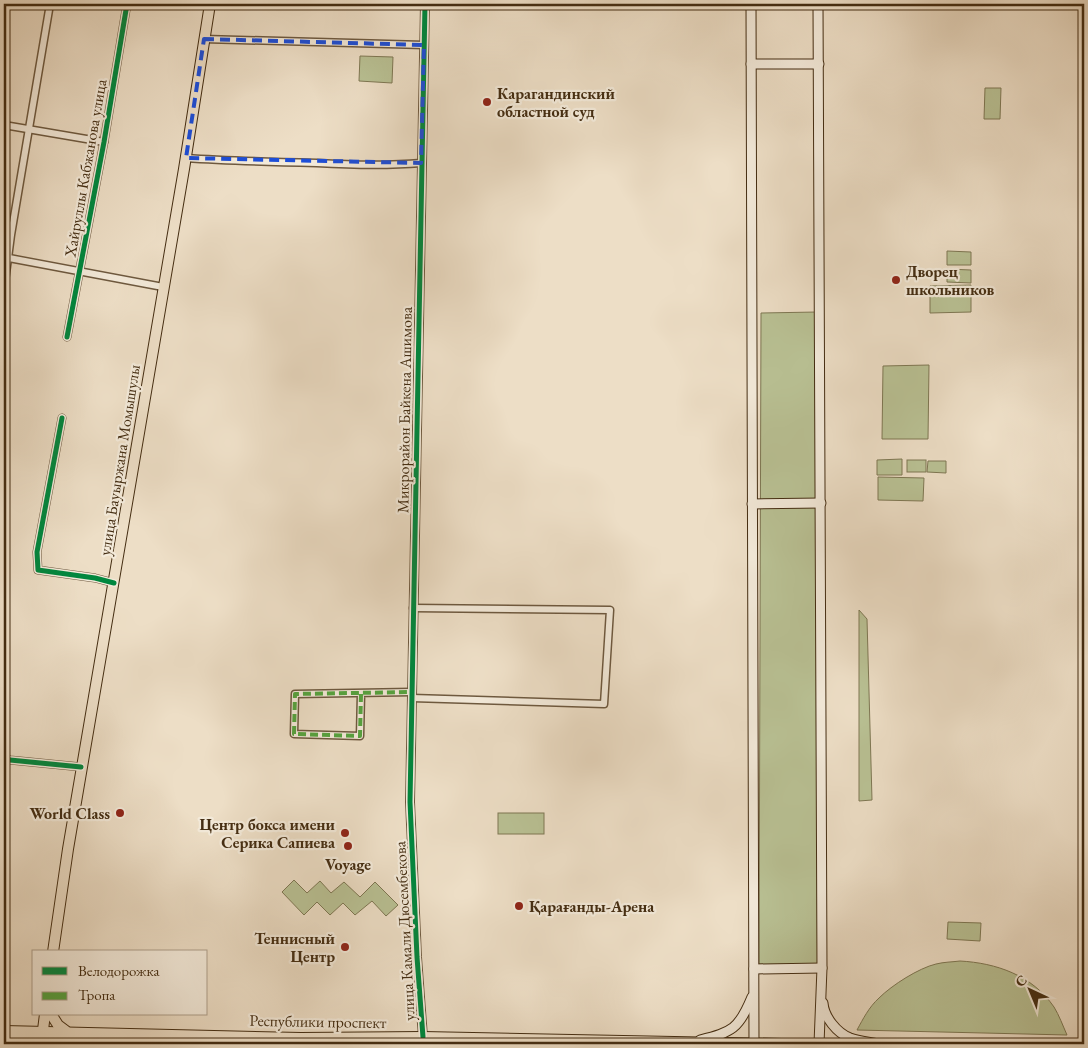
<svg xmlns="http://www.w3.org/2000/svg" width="1088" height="1048" font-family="'EB Garamond',serif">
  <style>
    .green { fill: #b9c194; stroke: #7e7753 }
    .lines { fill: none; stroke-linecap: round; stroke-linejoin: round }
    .minor-casing { stroke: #6e593f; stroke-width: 9 }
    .tertiary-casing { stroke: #6e593f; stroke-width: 10 }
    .secondary-casing { stroke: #442d12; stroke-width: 11 }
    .primary-casing { stroke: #442d12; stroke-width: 12 }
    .trunk-casing { stroke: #442d12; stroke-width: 12 }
    .minor { stroke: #f3eada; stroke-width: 6 }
    .tertiary { stroke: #f3eada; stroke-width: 8 }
    .secondary { stroke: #f3eada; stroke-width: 9 }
    .primary { stroke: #eddec6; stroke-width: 10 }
    .trunk { stroke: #eddec6; stroke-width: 10 }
    .quiet { stroke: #55a43f; stroke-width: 4; stroke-dasharray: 8 4; stroke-linecap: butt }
    .cycleway-casing { stroke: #f3eada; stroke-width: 8 }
    .cycleway { stroke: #00873e; stroke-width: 5 }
    .marked { fill: none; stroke: #1d4ed8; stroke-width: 4; stroke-dasharray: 10 6; stroke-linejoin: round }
    .poi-dot { fill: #8f2418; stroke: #f3eada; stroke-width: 2 }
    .labels { text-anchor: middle; stroke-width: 4.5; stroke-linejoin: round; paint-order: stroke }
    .poi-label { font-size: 16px; font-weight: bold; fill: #442d12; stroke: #f3eada; text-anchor: start }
    .street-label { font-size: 16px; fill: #442d12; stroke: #f3eada }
  </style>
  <rect width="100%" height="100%" fill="#eddec6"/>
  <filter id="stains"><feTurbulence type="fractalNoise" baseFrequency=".004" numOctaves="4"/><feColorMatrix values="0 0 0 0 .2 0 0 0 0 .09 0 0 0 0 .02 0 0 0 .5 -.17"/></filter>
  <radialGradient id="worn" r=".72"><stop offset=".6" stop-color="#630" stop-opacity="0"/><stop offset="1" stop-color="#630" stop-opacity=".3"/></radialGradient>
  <g class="green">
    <rect x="1082" y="4" width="2" height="128"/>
    <polygon points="360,56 393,57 392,83 359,81"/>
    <polygon points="985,88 1001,88 1000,119 984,119"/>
    <polygon points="947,251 971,252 971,265 947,265"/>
    <polygon points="947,269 971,270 971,283 947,282"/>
    <polygon points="971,285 971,312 930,313 930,286"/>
    <polygon points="817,312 818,967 759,966 761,313"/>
    <polygon points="929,365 928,439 882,439 883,366"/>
    <polygon points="902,459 902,475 877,475 877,460"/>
    <rect x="907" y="460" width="19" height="12"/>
    <polygon points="928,461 946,461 946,473 927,472"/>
    <polygon points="878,477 924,478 923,501 878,500"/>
    <polygon points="859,610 867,619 872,800 859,801"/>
    <rect x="498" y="813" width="46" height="21"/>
    <polygon points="294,880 307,893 320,881 331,893 344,882 360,897 375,882 398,905 386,916 372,901 355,915 343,903 330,915 317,902 304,915 282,892"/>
    <polygon points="948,922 981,923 980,941 947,939"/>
    <path d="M960 961C996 963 1032 975 1054 1007 1059 1015 1063 1026 1067 1035L857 1030C863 1019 869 1007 879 998 892 985 919 968 936 964 944 962 952 962 960 961Z"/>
  </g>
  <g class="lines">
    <defs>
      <g id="minor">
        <polyline points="204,39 424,45"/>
        <polyline points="4,125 104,142"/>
        <path d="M186 158C229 161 273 162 317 163 352 165 386 166 421 163"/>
        <polyline points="9,258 163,287"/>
        <polyline points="4,289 11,235 50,4"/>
        <polyline points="67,337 104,142 127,4"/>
        <polyline points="62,418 37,552 38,570 95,578 114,583"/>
        <polyline points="361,694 360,736 294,734 295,694 412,692"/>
        <polyline points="412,698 604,704 610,610 413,608"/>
        <polyline points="4,758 10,760 81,767"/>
      </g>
      <polyline id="tertiary" points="423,1037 417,957 410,802 425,4"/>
      <g id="secondary">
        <polyline points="751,4 754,1044"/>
        <polyline points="818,4 822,968 819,1044"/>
        <polyline points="751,64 819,64"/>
        <polyline points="752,504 821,503"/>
        <polyline points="754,969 822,968"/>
        <path d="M823 1003C824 1017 837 1033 850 1038 859 1041 869 1042 878 1044"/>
        <path d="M700 1040C732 1032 739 1029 752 997"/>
      </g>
      <g id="primary">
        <polyline points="53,952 68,849 184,169 210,4"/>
        <polyline points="51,1014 58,1025 66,1031"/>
        <polyline points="42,1038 45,1014"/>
      </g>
      <g id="trunk">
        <polyline points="4,1031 301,1038 423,1037 782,1044"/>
        <polyline points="4,1039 286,1044"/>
        <polyline points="805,1044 824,1044"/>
      </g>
    </defs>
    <use href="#minor" class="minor-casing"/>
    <use href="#tertiary" class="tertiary-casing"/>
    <use href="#secondary" class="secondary-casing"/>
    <use href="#primary" class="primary-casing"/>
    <use href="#trunk" class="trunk-casing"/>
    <use href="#minor" class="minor"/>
    <use href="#tertiary" class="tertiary"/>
    <use href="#secondary" class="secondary"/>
    <use href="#primary" class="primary"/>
    <use href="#trunk" class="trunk"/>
    <polyline class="quiet" points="361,694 360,736 294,734 295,694 412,692"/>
    <defs>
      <g id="cycleway">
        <polyline points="67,337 104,142 127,4"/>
        <polyline points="62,418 37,552 38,570 95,578 114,583"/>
        <polyline points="4,758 10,760 81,767"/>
        <polyline points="423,1037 417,957 410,802 425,4"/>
      </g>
    </defs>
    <use href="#cycleway" class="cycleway-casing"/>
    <use href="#cycleway" class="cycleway"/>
  </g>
  <path class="marked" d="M204 39 424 45 421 163 186 158Z"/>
  <g class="poi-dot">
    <circle cx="487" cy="102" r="5"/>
    <circle cx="896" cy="280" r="5"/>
    <circle cx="120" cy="813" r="5"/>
    <circle cx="345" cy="833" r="5"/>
    <circle cx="348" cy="846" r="5"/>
    <circle cx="519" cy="906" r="5"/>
    <circle cx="345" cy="947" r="5"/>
  </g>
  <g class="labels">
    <g class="poi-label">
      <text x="497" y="99">Карагандинский<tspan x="497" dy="18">областной суд</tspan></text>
      <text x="906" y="277">Дворец<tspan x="906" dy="18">школьников</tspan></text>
      <text x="110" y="819" text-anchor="end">World Class</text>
      <text x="335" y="830" text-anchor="end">Центр бокса имени<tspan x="335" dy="18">Серика Сапиева</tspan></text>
      <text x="348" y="870" text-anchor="middle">Voyage</text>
      <text x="529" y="912">Қарағанды-Арена</text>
      <text x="335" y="944" text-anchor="end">Теннисный<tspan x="335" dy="18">Центр</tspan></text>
    </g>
    <g class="street-label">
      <text transform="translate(85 168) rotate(-80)" y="6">Хайруллы Кабжанова улица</text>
      <text transform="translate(404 410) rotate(-89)" y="6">Микрорайон Байкена Ашимова</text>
      <text transform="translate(119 460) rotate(-81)" y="6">улица Бауыржана Момышулы</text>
      <text transform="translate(404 931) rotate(-93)" y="6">улица Камали Дюсембекова</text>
      <text transform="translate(318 1021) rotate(1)" y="6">Республики проспект</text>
    </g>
  </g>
  <rect width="1088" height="1048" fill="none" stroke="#eddec6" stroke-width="20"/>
  <rect x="5" y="5" width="1078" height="1038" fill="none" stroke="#442d12" stroke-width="2.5"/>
  <rect x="10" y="10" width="1068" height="1028" fill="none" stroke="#442d12"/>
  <rect x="32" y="950" width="175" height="65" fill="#f3eada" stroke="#ad9e8a"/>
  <rect x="42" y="967" width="25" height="8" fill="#00873e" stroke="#ad9e8a"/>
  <text x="78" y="976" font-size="15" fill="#442d12">Велодорожка</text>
  <rect x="42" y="992" width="25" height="8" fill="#55a43f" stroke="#ad9e8a"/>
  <text x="78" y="1000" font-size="15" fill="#442d12">Тропа</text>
  <g transform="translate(1030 990) rotate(316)" stroke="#f3eada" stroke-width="4" paint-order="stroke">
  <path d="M0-4L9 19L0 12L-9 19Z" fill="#442d12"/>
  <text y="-8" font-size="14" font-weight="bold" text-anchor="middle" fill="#442d12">С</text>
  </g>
  <rect width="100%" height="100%" filter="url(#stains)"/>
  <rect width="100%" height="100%" fill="url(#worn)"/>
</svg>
